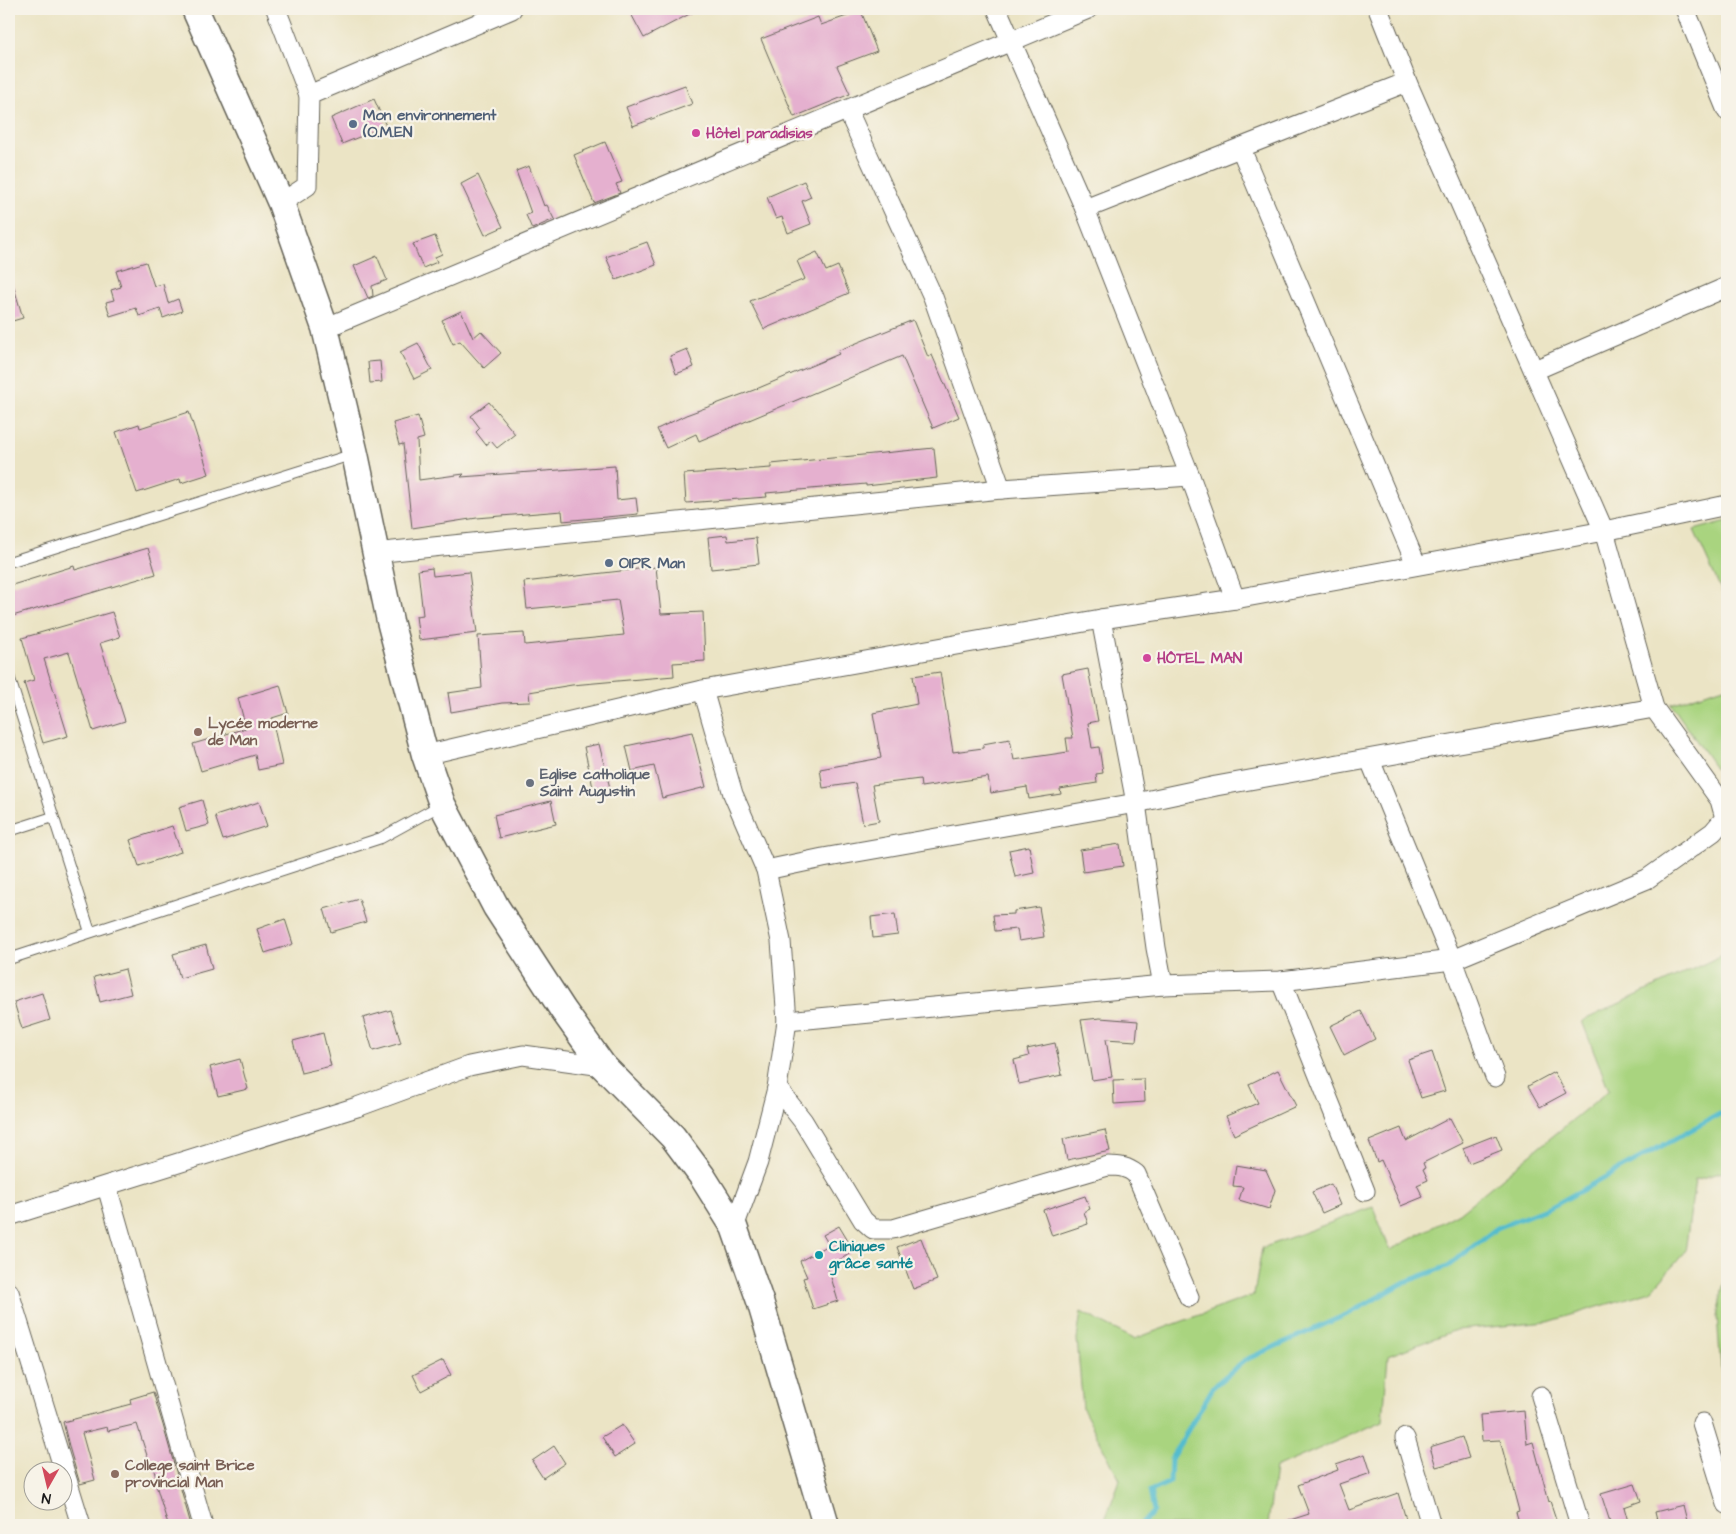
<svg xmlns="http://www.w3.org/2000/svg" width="1736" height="1534" font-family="'Architects Daughter',sans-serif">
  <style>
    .green { fill: #a9d47f; stroke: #62784e }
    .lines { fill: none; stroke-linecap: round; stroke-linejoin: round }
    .stream { stroke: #52bcce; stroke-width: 5 }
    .building { fill: #e5b0cf }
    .lane-casing { stroke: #646257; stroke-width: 12 }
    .street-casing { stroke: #646257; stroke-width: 21 }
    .secondary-casing { stroke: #646257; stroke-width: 29 }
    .lane { stroke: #fff; stroke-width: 10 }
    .street { stroke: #fff; stroke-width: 19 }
    .secondary { stroke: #fff; stroke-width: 26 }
    .service-dot { fill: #5c6f8a; stroke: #f7f3e8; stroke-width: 2 }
    .hotel-dot { fill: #d1479c; stroke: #f7f3e8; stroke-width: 2 }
    .education-dot { fill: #8d6e63; stroke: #f7f3e8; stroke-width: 2 }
    .worship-dot { fill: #6b7280; stroke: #f7f3e8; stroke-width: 2 }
    .culture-dot { fill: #0f9aa8; stroke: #f7f3e8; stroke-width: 2 }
    .labels { text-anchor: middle; stroke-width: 4.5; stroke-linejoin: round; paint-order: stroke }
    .service-label { font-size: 15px; font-weight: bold; fill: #4e5e75; stroke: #f7f3e8; text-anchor: start }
    .hotel-label { font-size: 15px; font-weight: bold; fill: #b23c85; stroke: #f7f3e8; text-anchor: start }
    .education-label { font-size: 15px; font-weight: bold; fill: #785e54; stroke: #f7f3e8; text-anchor: start }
    .worship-label { font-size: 15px; font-weight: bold; fill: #5b616d; stroke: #f7f3e8; text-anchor: start }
    .culture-label { font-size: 15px; font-weight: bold; fill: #0d838f; stroke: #f7f3e8; text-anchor: start }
  </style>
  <rect width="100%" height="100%" fill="#f7f3e8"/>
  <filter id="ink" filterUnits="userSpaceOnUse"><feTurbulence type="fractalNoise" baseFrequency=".02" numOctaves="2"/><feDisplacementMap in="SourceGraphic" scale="10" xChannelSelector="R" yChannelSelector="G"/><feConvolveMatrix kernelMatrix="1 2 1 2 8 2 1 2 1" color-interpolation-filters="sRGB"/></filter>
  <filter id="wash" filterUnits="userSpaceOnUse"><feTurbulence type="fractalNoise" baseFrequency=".0096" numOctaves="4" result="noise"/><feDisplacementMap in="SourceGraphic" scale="20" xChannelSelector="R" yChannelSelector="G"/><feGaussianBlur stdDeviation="1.12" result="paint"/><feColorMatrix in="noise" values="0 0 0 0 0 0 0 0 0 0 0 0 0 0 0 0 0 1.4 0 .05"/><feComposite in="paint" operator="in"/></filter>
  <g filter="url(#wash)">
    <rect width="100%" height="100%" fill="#ebe4c5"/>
    <g class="green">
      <polygon points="1727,521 1727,603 1694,530"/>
      <polygon points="1727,686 1727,785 1671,704"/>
      <polygon points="1727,953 1727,1187 1722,1172 1695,1180 1685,1252 1651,1291 1548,1322 1456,1330 1388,1356 1383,1421 1275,1468 1268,1525 1103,1525 1120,1480 1083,1409 1077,1339 1081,1312 1134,1339 1254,1295 1262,1248 1373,1207 1390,1250 1459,1213 1609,1090 1582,1021"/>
      <polygon points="1727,1266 1727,1387 1722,1382 1717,1316"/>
    </g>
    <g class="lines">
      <polyline class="stream" points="1141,1525 1154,1511 1150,1491 1170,1482 1171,1459 1214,1386 1245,1360 1350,1313 1405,1282 1448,1266 1497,1228 1553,1206 1727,1110"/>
    </g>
    <g id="blocks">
      <g class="building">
        <polygon points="637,9 699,9 644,38 630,12"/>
        <polygon points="861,11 877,51 837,66 850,94 794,117 761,39 818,17 821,25"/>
        <polygon points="685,85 692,104 633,126 626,107"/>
        <polygon points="374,99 386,126 342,144 331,118"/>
        <polygon points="605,142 622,182 616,184 620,193 594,203 574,155"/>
        <polygon points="529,166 544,206 547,205 554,219 532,229 526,215 531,213 516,171"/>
        <polygon points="478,175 503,227 485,235 461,184"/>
        <polygon points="804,181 811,197 802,201 811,224 788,233 782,217 776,219 767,197"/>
        <polygon points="435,236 442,254 435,257 437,262 423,268 413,244"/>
        <polygon points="647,242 656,265 616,280 606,257"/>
        <polygon points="817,252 826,271 838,266 849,293 764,329 750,301 805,279 797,261"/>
        <polygon points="377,256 387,280 372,286 373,296 368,298 354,266"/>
        <polygon points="146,262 154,286 163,284 168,303 178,299 182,311 163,318 160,309 139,316 136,308 110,316 106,302 114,300 111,290 121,287 116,271"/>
        <polygon points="12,281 23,318 9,322 9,282"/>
        <polygon points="461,311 473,338 481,331 501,353 484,368 460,341 453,344 442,320"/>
        <polygon points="913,320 928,357 932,355 959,417 933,428 902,356 699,441 696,434 666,448 657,429 686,415 754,390 839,354 837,351"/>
        <polygon points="418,343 432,370 414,379 400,352"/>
        <polygon points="687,349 694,367 676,374 670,356"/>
        <polygon points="380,361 382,382 370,383 368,362"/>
        <polygon points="489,402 515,434 497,448 491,441 486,445 476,432 480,428 471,416"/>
        <polygon points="189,412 209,474 181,483 180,479 137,493 116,432 139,424 140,428"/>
        <polygon points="418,416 424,438 417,440 419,480 464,474 461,477 615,466 617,500 636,498 638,514 563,521 562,511 477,518 412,528 403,444 399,445 393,423"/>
        <polygon points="934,448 937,478 866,486 866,484 766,493 767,497 686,503 684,474 771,468 771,464"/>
        <polygon points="727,535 728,541 756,538 759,564 711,569 708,537"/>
        <polygon points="148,548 156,574 9,617 9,586 74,566 75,570"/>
        <polygon points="656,567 661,614 703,612 705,661 673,663 674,676 572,685 529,692 530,702 502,703 451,712 448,693 482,688 478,636 524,633 525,645 624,635 618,600 527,609 524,582"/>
        <polygon points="432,568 433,576 469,572 477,633 419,640 416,616 423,615 418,570"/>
        <polygon points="112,612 120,637 100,643 125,721 93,731 69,652 44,659 68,736 43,743 24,683 34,680 22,638"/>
        <polygon points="1088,669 1098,721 1088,723 1092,748 1099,747 1103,773 1096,774 1097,783 1060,789 1061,794 1029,799 1027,787 991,793 988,777 921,787 920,779 872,785 879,821 863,824 855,783 823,788 820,769 881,758 873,713 917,704 913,676 940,672 953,752 983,748 983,744 1010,739 1014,760 1068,752 1066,738 1073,738 1062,674"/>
        <polygon points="280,685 288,713 272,718 282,765 258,770 255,755 201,771 193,744 246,728 238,698"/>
        <polygon points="692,732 706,787 662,798 654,766 632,771 626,746"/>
        <polygon points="599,744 610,788 594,792 584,747"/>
        <polygon points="202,800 209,825 186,831 179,807"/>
        <polygon points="551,801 556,824 499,838 494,815"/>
        <polygon points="259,802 267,826 223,840 215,816"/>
        <polygon points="172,826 181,852 139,866 130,840"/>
        <polygon points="1120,844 1123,866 1083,872 1080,850"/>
        <polygon points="1029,846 1034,873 1015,877 1009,850"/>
        <polygon points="359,899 366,922 331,932 324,909"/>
        <polygon points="1039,907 1044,937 1019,941 1017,929 995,931 993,915 1014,914 1014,911"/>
        <polygon points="895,914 898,935 873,938 871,917"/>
        <polygon points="285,919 293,944 265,953 257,929"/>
        <polygon points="206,945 212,969 180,978 173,954"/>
        <polygon points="125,969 131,994 100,1002 94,977"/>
        <polygon points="42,993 50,1020 22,1029 14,1002"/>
        <polygon points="391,1010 401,1043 373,1051 363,1018"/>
        <polygon points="1361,1011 1375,1039 1344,1055 1330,1026"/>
        <polygon points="1100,1018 1138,1021 1136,1041 1106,1039 1112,1077 1092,1080 1081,1020"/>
        <polygon points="323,1033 331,1066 301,1073 293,1041"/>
        <polygon points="1055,1043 1062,1075 1019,1084 1014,1060 1029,1056 1027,1049"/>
        <polygon points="1432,1052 1445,1091 1421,1098 1408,1060"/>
        <polygon points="240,1059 248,1089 218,1096 210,1067"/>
        <polygon points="1278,1070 1296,1106 1234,1135 1226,1116 1258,1103 1249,1084"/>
        <polygon points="1554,1072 1566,1093 1540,1107 1528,1086"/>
        <polygon points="1144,1079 1145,1102 1114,1104 1113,1080"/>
        <polygon points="1450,1118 1463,1143 1423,1163 1425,1168 1423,1169 1428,1180 1417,1185 1423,1197 1401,1206 1381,1160 1377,1162 1369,1141 1401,1128 1406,1141"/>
        <polygon points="1105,1130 1110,1151 1067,1160 1063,1139"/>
        <polygon points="1496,1135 1502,1150 1469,1163 1463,1148"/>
        <polygon points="1236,1165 1266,1170 1275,1190 1269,1209 1239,1200 1243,1187 1233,1186"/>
        <polygon points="1331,1184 1340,1205 1322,1213 1312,1192"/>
        <polygon points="1085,1196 1090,1209 1084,1212 1088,1224 1052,1236 1043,1210"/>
        <polygon points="839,1226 854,1251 828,1267 838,1301 813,1309 803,1278 807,1277 800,1261 829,1245 823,1235"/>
        <polygon points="921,1238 937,1280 913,1289 897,1247"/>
        <polygon points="443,1360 451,1375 421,1391 413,1375"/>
        <polygon points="153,1392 163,1425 191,1525 168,1525 156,1485 158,1484 152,1464 150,1465 137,1424 108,1431 107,1427 82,1433 95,1480 80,1484 70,1450 63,1422 131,1404 130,1399"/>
        <polygon points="1524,1411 1527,1444 1533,1442 1549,1502 1550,1501 1558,1525 1520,1525 1516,1512 1519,1511 1500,1440 1482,1441 1480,1415"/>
        <polygon points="622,1425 635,1444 615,1457 602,1437"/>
        <polygon points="1462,1437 1469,1458 1436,1467 1430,1447"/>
        <polygon points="554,1446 565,1463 543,1478 532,1461"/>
        <polygon points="1365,1454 1371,1473 1339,1484 1349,1510 1398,1493 1406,1519 1388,1525 1285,1525 1284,1522 1309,1514 1298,1485 1338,1470 1336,1464"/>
        <polygon points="1635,1484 1641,1501 1624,1507 1629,1525 1611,1525 1601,1494"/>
        <polygon points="1683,1505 1688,1525 1658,1525 1655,1512"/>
      </g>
    </g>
  </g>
  <g filter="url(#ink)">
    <use href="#blocks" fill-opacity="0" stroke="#646257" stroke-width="1"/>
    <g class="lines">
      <defs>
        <g id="lane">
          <polyline points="9,562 354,454"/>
          <polyline points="9,676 90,932"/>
          <polyline points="9,831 53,817"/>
          <polyline points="9,959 381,838 441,805"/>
        </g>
        <g id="street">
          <polyline points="276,9 309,95"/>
          <polyline points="997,9 1085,209 1190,476 1235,599"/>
          <polyline points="1685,9 1727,111"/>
          <polyline points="848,111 933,297 1001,489"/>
          <polyline points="1241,149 1416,564"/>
          <polyline points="281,203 307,186 309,95 512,9"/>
          <polyline points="1085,209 1407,82"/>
          <polyline points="325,328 1088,9"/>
          <polyline points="1535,370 1727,287"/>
          <polyline points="374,553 1001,489 1190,476"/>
          <polyline points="1101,619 1136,803 1156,948 1163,985"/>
          <polyline points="703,690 733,794 766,870 781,941 787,1021 777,1088 758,1162 734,1227"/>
          <polyline points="425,755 703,690 1101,619 1235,599 1604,531 1727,505"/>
          <polyline points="1370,760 1452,960 1495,1077"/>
          <polyline points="766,870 823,858 1136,803 1216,786 1654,708"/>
          <polyline points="1281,981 1365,1191"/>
          <polyline points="787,1021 1163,985 1281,981 1452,960 1647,879 1713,832 1725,818 1720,800 1654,708 1604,531 1407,82 1378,9"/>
          <path d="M777 1088 803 1121 863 1220 873 1229H893L1108 1166C1120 1166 1127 1167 1136 1174L1189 1297"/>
          <polyline points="107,1187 203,1525"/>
          <polyline points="9,1216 357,1107 469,1066 523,1055 603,1066"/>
          <polyline points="9,1292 81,1525"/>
          <polyline points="1541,1396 1580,1525"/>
          <polyline points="1702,1423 1727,1504"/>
          <polyline points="1405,1438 1431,1525"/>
        </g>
        <polyline id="secondary" points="195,9 281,203 325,328 355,454 390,621 425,755 442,804 496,907 563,1010 603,1066 673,1137 702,1176 734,1227 760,1301 826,1525"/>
      </defs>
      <use href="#lane" class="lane-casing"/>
      <use href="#street" class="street-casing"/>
      <use href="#secondary" class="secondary-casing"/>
      <use href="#lane" class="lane"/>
      <use href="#street" class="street"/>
      <use href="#secondary" class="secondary"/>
    </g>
  </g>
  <g class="service-dot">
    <circle cx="353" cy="124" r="5"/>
    <circle cx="609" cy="563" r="5"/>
  </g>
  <g class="hotel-dot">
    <circle cx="696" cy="133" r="5"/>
    <circle cx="1147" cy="658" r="5"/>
  </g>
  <g class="education-dot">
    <circle cx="198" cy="732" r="5"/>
    <circle cx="115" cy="1474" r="5"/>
  </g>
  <circle class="worship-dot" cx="530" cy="783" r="5"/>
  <circle class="culture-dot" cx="819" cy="1255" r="5"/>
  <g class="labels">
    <g class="service-label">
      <text x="363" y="120">Mon environnement<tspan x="363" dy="17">(O.M.EN</tspan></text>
      <text x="619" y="568">OIPR Man</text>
    </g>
    <g class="hotel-label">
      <text x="706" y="138">Hôtel paradisias</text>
      <text x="1157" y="663">HÔTEL MAN</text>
    </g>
    <g class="education-label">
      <text x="208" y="728">Lycée moderne<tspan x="208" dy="17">de Man</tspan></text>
      <text x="125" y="1470">College saint Brice<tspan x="125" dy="17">provincial Man</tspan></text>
    </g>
    <g class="worship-label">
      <text x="540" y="779">Eglise catholique<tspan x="540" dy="17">Saint Augustin</tspan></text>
    </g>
    <g class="culture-label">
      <text x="829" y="1251">Cliniques<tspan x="829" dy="17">grâce santé</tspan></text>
    </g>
  </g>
  <rect width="1736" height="1534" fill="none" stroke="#f7f3e8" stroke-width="30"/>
  <g transform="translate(48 1486) rotate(188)"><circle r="24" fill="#f7f3e8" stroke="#9f9d96"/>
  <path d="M0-4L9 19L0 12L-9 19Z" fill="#d1495b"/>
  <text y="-8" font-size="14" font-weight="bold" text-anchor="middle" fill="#1c1c1c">N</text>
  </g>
</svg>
